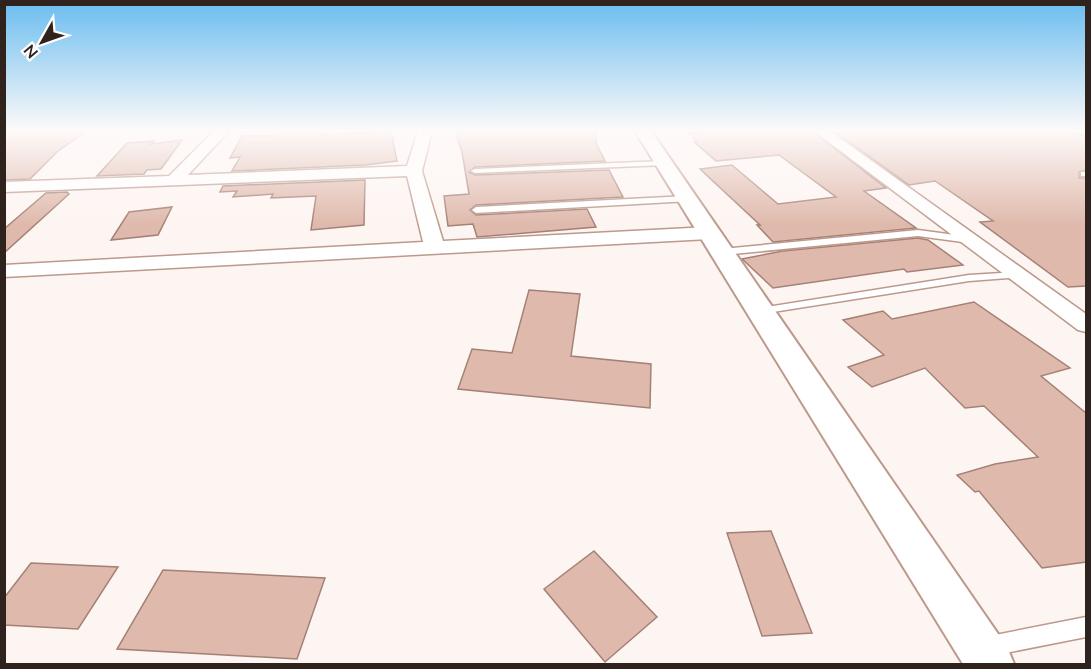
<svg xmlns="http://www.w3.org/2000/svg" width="1091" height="669" font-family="Mulish,sans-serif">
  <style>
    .building { fill: #dfb9ac; stroke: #a48175; stroke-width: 1.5 }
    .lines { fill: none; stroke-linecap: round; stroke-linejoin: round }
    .service-casing { stroke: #bd998c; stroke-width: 3 }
    .minor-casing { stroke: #bd998c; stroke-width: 3 }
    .tertiary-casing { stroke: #bd998c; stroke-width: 4 }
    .service { fill: #fff; fill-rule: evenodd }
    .minor { fill: #fff; fill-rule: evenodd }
    .tertiary { fill: #fff; fill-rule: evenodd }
  </style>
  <rect width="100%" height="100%" fill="#fdf5f2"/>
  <g class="building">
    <polygon points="4,131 87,131 58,151 30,179 4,180"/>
    <polygon points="281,131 322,131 320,135 391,131 397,161 365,165 232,171 240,157 230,158 242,136 278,136"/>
    <polygon points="455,131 596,131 596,143 605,161 475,167 469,172 475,175 609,170 623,197 476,205 470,210 476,215 587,209 596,227 477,237 473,224 448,226 444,196 469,194 462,152"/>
    <polygon points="714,131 812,131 886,188 864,191 916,228 773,242 757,225 760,225 700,169 732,165 778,204 836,197 779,155 716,161 694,142 697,142 689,133"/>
    <polygon points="834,131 1068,131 1086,136 1086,170 1079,172 1079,178 1086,178 1086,286 1068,287 980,222 993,221 935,181 909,185"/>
    <polygon points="182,140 161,169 147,170 144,174 97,176 127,143 154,141 151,144"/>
    <polygon points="365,180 364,225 311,230 316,196 271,198 273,194 233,197 237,191 220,192 223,186"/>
    <polygon points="67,192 69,194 4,253 4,229 46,193"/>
    <polygon points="172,207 158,235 111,240 129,212"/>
    <polygon points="918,238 928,240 963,265 907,272 904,269 773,288 742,259 783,251"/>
    <polygon points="529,290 580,294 571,356 651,364 650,408 458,389 472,349 512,353"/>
    <polygon points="974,302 1070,368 1041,376 1086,413 1086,562 1042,568 979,491 975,492 957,475 995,464 1038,457 984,406 965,408 925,368 872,387 848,367 884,355 843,320 883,311 892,319"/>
    <polygon points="771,531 812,633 762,636 727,533"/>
    <polygon points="594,551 657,617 605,662 544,589"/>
    <polygon points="31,563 118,567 78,629 4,625 4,598"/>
    <polygon points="163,570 325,578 297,659 117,649"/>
  </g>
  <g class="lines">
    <defs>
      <g id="service">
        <polygon points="663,161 666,161 666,165 475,173 471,171 475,169"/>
        <rect x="1081" y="172" width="5" height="4"/>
        <polygon points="687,196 690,197 690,201 476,213 472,210 476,207"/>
        <polygon points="918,230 970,237 975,240 970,243 918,236 722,255 717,252 722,249"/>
        <polygon points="1019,272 1023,273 1024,275 1023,277 969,281 760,314 754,311 760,308 969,275"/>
        <polygon points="1086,617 1086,637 990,656 983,653 980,646 983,639 990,636"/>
      </g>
      <g id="minor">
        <polygon points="214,131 229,131 188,175 407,166 418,131 432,131 422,171 443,241 709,227 719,233 709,239 4,277 4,265 423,242 407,176 4,192 4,182 169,176"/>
        <polygon points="814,131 830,131 1086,314 1086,332 1078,330"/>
      </g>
      <polygon id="tertiary" points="635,131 651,131 1007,647 1014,664 963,664"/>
    </defs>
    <use href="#service" class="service-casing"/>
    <use href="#minor" class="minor-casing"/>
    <use href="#tertiary" class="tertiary-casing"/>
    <use href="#service" class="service"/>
    <use href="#minor" class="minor"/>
    <use href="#tertiary" class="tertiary"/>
  </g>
  <linearGradient id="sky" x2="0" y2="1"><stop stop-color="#69bcef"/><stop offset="0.58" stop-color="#fefaf9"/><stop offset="1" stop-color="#fefaf9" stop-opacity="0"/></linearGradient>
  <rect width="1091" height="225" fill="url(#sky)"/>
  <rect width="1091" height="669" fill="none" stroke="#30221d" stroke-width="12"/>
  <g transform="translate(42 42) rotate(230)" stroke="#ffffff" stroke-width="4.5" paint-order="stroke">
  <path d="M0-4.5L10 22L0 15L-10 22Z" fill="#30221d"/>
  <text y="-9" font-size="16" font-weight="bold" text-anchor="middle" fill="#30221d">N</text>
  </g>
</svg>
